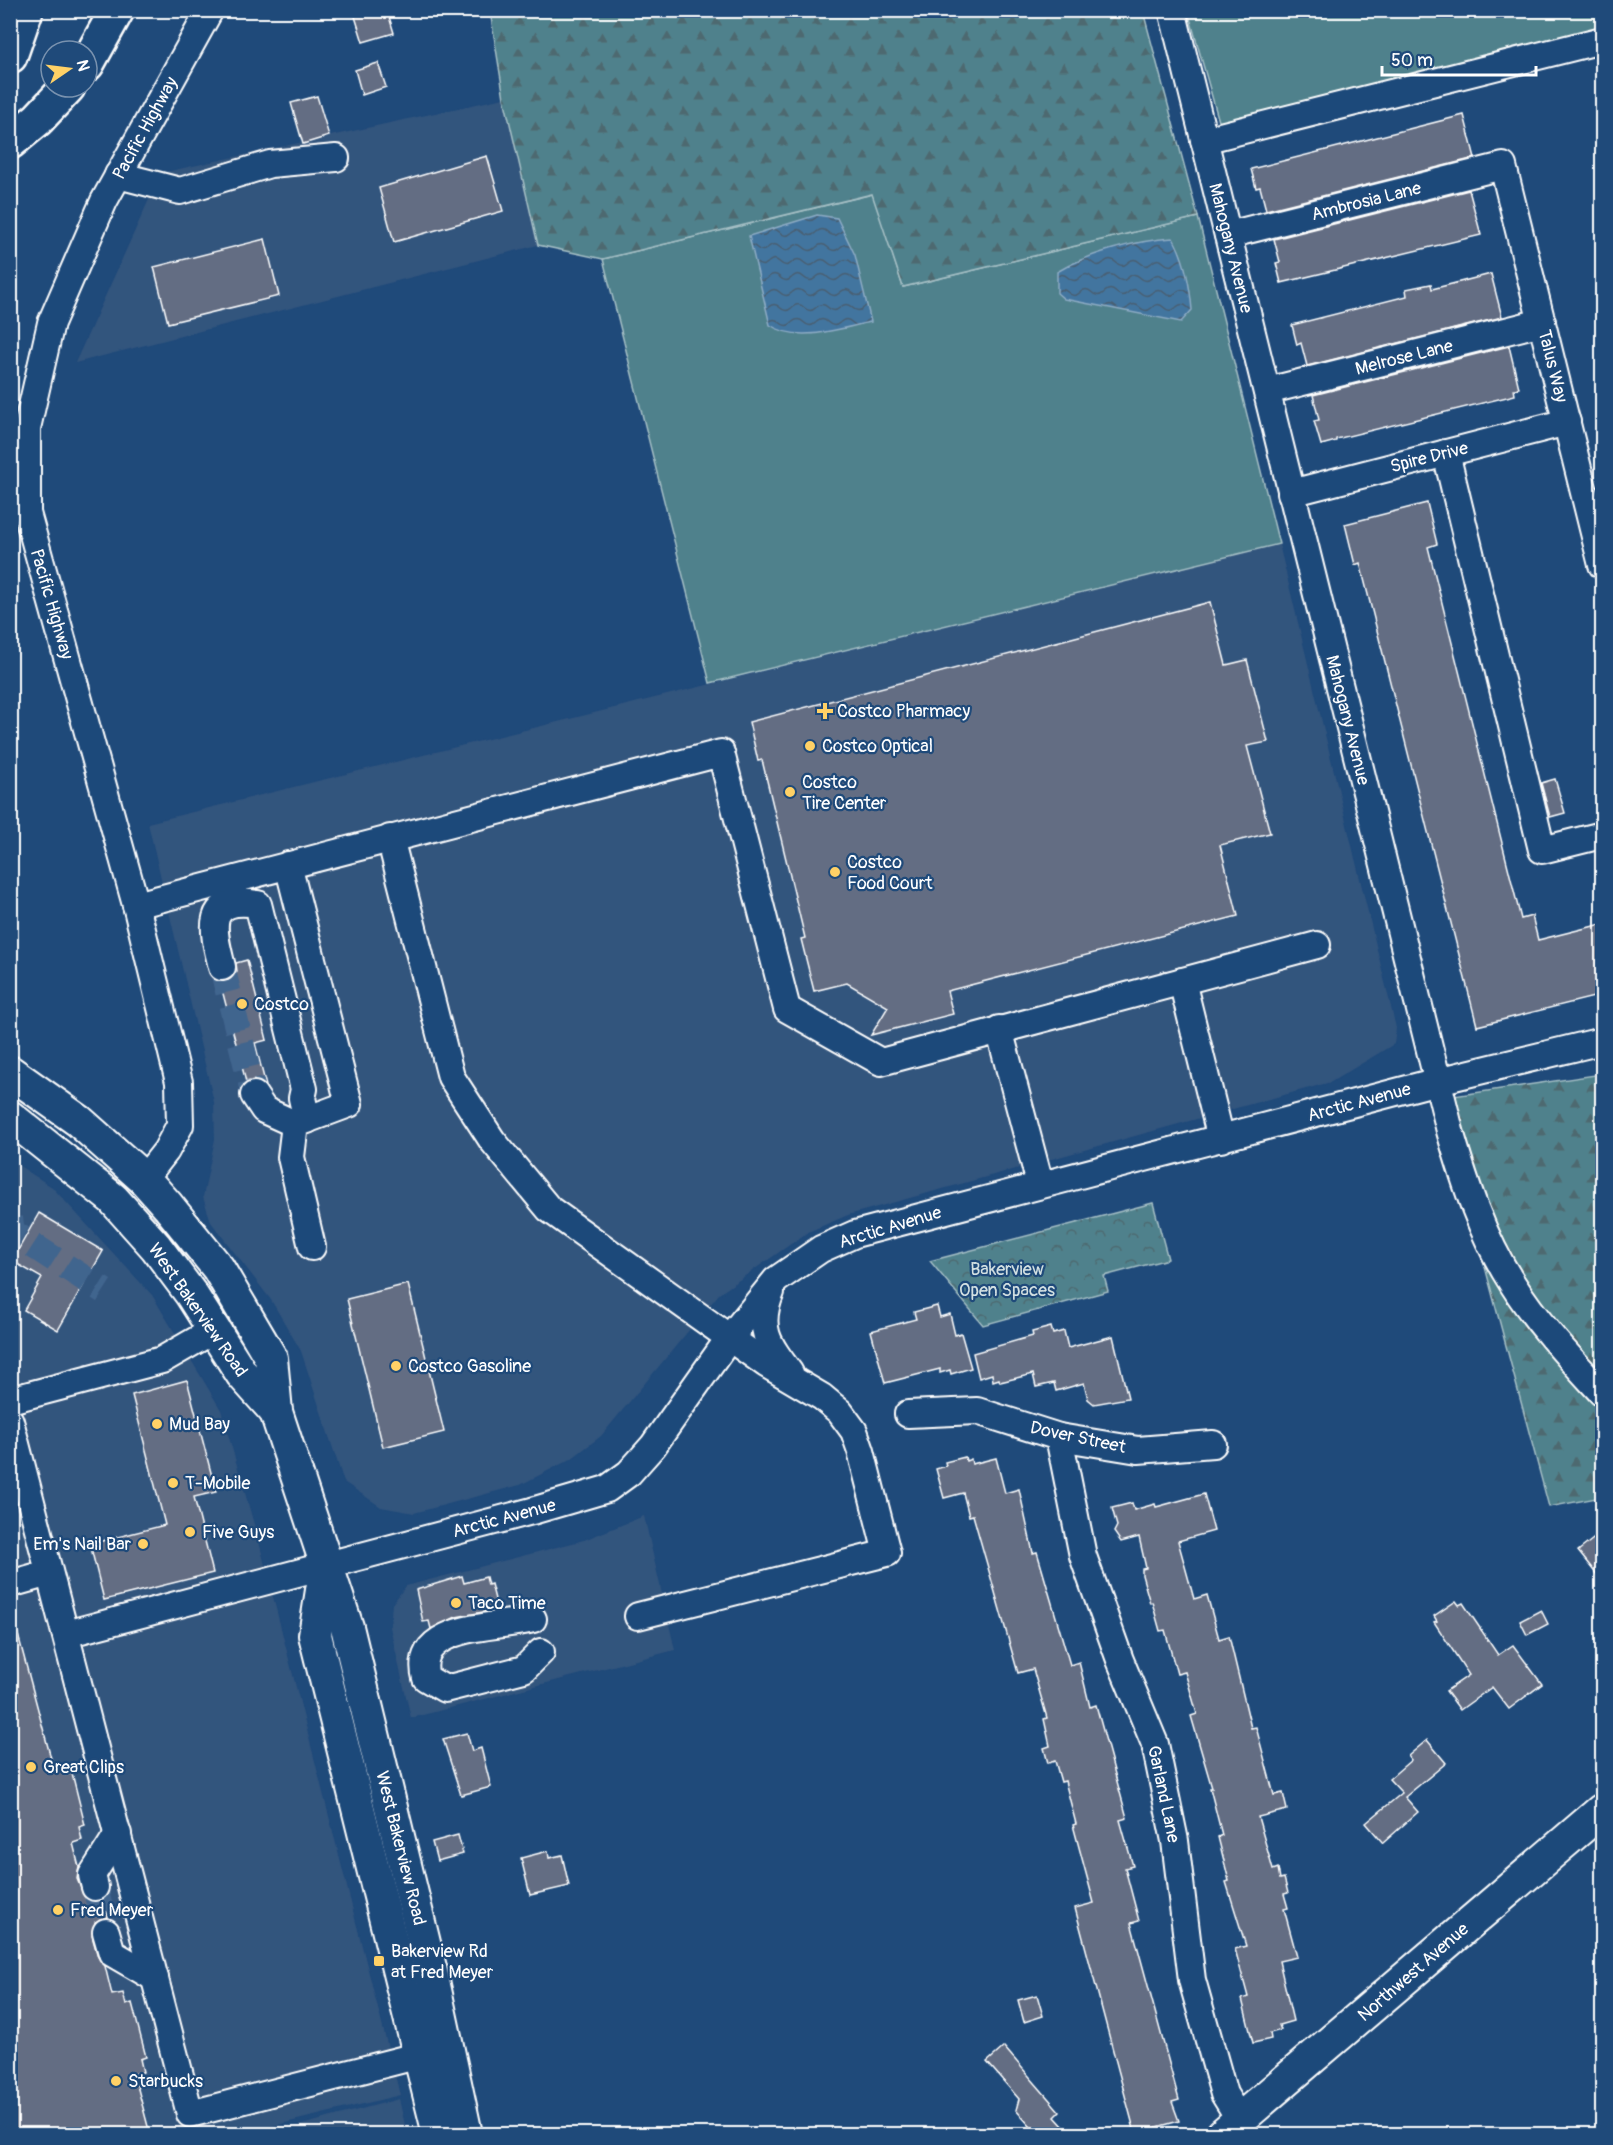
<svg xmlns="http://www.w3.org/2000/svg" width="1613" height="2145" font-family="Pangolin,sans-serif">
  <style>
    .built { fill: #33547d }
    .grass { fill: #4f818c; stroke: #a7c0c6; stroke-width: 1.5 }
    .forest { fill: url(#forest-firs); stroke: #a7c0c6; stroke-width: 1.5 }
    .park { fill: url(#park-crowns); stroke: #a7c0c6; stroke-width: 1.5 }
    .water { fill: url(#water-waves); stroke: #8eacc5; stroke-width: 1.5 }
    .building { fill: #636d83; stroke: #fff; stroke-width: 1.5 }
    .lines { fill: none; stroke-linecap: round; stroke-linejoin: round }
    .minor-tunnel { stroke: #41658e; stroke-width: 26; stroke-dasharray: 26 13; stroke-linecap: butt }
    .minor-casing { stroke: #fff; stroke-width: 30 }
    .major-casing { stroke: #fff; stroke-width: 36 }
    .highway-casing { stroke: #fff; stroke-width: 38 }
    .minor { stroke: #1f4a7a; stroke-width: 26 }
    .major { stroke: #1f4a7a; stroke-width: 32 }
    .highway { stroke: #1f4a7a; stroke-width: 33 }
    .poi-dot { fill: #ffd166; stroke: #1f4a7a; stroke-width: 2 }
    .labels { text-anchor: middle; stroke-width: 4.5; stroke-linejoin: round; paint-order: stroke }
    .street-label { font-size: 18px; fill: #fff; stroke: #1f4a7a }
    .poi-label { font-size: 18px; fill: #fff; stroke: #1f4a7a; text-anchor: start }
    .park-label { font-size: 18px; fill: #d3e0e2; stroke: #1f4a7a }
  </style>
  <defs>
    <pattern id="forest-firs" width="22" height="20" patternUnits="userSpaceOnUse" patternTransform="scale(1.5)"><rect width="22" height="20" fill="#4f818c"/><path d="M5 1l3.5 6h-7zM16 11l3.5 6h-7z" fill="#4e696f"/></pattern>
    <pattern id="park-crowns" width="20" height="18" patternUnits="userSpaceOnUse" patternTransform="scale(1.5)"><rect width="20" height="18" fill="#4f818c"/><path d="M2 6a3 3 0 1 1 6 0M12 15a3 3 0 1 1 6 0" fill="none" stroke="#4e696f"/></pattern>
    <pattern id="water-waves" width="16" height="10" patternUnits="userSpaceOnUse" patternTransform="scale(1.5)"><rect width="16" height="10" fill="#42759f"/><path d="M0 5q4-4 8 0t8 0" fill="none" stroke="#485e71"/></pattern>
  </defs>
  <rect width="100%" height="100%" fill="#1f4a7a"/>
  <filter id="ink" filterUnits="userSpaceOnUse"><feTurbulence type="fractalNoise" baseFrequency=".0167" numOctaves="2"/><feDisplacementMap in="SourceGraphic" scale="12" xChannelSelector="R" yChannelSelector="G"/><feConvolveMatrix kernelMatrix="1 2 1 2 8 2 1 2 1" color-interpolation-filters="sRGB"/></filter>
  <g filter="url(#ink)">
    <g class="built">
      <polygon points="504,98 538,245 75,363 161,173"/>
      <polygon points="1279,544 1396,1028 1394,1044 1331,1082 848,1215 808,1232 719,1294 601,1436 571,1459 520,1485 414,1513 381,1507 344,1482 301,1351 271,1300 211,1222 203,1197 215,1139 214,1102 148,823"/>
      <polygon points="10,1160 52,1187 152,1295 221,1410 258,1538 400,2095 240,2134 11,2134"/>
      <polygon points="644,1516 675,1650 411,1718 390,1627 392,1604 406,1586 584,1540"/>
      <polygon points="399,2099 407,2134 268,2134"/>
    </g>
    <g class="grass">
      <polygon points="1188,11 1602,11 1602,38 1220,125"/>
      <polygon points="873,194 903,287 1198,217 1279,544 710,683 603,259"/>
    </g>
    <g class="forest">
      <polygon points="490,11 1143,11 1198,217 903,287 872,194 603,259 538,245 504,98"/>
      <polygon points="1602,1074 1602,1497 1549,1507 1440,1098"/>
    </g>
    <polygon class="park" points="1153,1203 1168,1259 1104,1276 1108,1291 983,1325 930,1261"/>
    <g class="water">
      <path d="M817 215 837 218 855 255 871 322C840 328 798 344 770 325L749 236Z"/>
      <path d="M1173 238C1185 259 1190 286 1192 310L1181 322 1064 299 1057 293V272C1086 254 1138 240 1173 238Z"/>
    </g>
    <g class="building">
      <polygon points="353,10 387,10 394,33 363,42"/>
      <polygon points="378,63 386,87 362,95 355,70"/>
      <polygon points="317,96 329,136 303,144 291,103"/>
      <polygon points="1464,115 1475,158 1266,210 1260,187 1256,188 1251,169"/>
      <polygon points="487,156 503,211 394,242 379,188"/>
      <polygon points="1469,190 1481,235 1281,283 1276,263 1280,262 1274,239"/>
      <polygon points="265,239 279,296 168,323 154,267"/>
      <polygon points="1491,274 1502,317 1307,366 1301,343 1297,345 1292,325 1407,296 1406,289 1431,284 1432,289"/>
      <polygon points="1509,346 1519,388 1514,389 1515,395 1336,439 1336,441 1321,445 1314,421 1319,420 1313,395"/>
      <polygon points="1427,503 1437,544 1428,547 1521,919 1532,916 1538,940 1602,924 1602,995 1477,1026 1360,563 1355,565 1345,524"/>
      <polygon points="1210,602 1226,665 1247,660 1268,742 1247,746 1270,833 1220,845 1238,916 947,991 953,1014 871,1035 888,1007 847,983 814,991 801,939 805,938 762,760 758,761 749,722"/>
      <polygon points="1555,779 1565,813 1550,817 1541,783"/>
      <polygon points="247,960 267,1040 255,1043 266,1086 254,1080 246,1082 220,982 232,978 237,971 236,963"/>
      <polygon points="39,1213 103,1251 58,1330 24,1310 42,1278 12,1261"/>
      <polygon points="408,1284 444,1432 383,1447 347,1299"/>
      <polygon points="937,1306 940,1317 950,1314 955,1335 961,1333 971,1368 951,1374 950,1370 940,1373 940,1369 885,1383 871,1331 916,1319 914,1312"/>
      <polygon points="1051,1327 1053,1334 1064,1331 1068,1348 1113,1336 1128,1398 1094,1404 1088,1399 1084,1383 1056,1391 1054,1383 1036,1387 1033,1374 1000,1382 999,1379 993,1381 992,1374 979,1378 973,1353 1033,1336 1032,1332"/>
      <polygon points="187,1380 216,1492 194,1497 213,1573 104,1600 90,1544 165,1525 132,1395"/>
      <polygon points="965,1457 966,1461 971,1459 972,1464 996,1458 1005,1493 1019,1489 1033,1553 1037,1552 1070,1665 1079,1662 1090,1707 1096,1705 1127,1818 1120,1820 1133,1866 1125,1868 1139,1921 1131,1923 1179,2100 1172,2102 1179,2121 1135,2133 1075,1908 1094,1903 1073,1825 1076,1824 1065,1781 1061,1782 1055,1761 1048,1763 1044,1748 1050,1746 1044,1719 1047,1718 1033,1669 1018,1673 973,1515 969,1516 963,1493 944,1498 936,1469 946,1466 945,1462"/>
      <polygon points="1204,1494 1214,1531 1178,1541 1194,1599 1207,1595 1219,1639 1229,1636 1251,1728 1256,1727 1274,1795 1283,1793 1287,1810 1258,1817 1273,1870 1278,1868 1280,1879 1284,1878 1288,1893 1284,1894 1288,1908 1284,1909 1297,1957 1279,1961 1293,2021 1279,2025 1281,2030 1270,2033 1271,2039 1253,2043 1242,1999 1248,1997 1235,1949 1246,1946 1226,1882 1229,1881 1218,1837 1222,1835 1210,1788 1212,1788 1191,1716 1197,1714 1185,1672 1177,1674 1165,1630 1160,1631 1152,1602 1150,1603 1142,1575 1142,1569 1146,1568 1139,1537 1121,1542 1114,1532 1117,1526 1112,1508 1132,1503 1134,1510 1155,1504 1156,1507"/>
      <polygon points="1602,1532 1602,1581 1578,1551"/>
      <polygon points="462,1576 464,1583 486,1577 488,1585 491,1584 496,1603 492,1604 494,1610 456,1617 431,1629 429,1621 423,1622 416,1590"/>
      <polygon points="1456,1601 1459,1605 1463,1603 1498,1655 1513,1645 1542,1684 1509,1709 1492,1687 1460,1710 1446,1691 1469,1675 1434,1622 1437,1621 1434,1616"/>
      <polygon points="1541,1610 1548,1624 1527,1635 1520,1621"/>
      <polygon points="16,1627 53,1766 62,1764 65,1775 72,1773 85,1825 79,1827 82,1840 73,1843 79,1867 77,1879 85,1898 91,1902 103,1899 108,1917 95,1922 92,1936 98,1957 105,1966 112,1995 123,1993 126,2005 132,2003 146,2057 140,2059 143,2072 134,2074 150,2134 10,2134 10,1628"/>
      <polygon points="467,1733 472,1751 481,1748 491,1787 461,1795 443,1739"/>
      <polygon points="1427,1740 1446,1763 1405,1797 1418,1812 1383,1843 1366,1823 1402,1793 1389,1779 1411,1760 1408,1756"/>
      <polygon points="458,1835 463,1854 437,1861 432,1842"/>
      <polygon points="548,1851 549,1858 562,1855 569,1886 530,1895 521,1858"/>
      <polygon points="1037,1995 1043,2016 1024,2022 1018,2000"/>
      <polygon points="1004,2047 1060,2112 1055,2117 1064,2127 1055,2134 1037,2134 1016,2110 1019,2099 987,2062"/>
    </g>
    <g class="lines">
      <g class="minor-tunnel">
        <polyline points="222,967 254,1095"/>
        <polyline points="10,1218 12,1232 104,1291"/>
        <polyline points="95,1887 106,1932"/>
      </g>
      <defs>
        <g id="minor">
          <path d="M1172 10 1450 1131C1465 1183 1482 1236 1512 1283 1537 1323 1571 1359 1602 1393"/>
          <polyline points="1204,140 1602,40"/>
          <polyline points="118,175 180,191 270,164 336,158"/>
          <polyline points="1228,235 1503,166 1602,565"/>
          <polyline points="1267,391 1542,322"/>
          <polyline points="1446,453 1542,850 1602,835"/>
          <polyline points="1291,493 1567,422"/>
          <polyline points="390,838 451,1077 492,1140 549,1209 766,1364 822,1397 840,1412 854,1431 861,1451 887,1553 638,1616"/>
          <polyline points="288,865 349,1104 295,1124 291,1157 312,1247"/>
          <polyline points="136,905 721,753 787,1009 881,1062 1317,945"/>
          <path d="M222 967C212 928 204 896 258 904L304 1089 302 1098 307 1120"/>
          <polyline points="1182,981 1221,1139"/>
          <polyline points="999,1029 1040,1184"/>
          <polyline points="254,1095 264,1110 295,1124"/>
          <polyline points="144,1179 166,1151 180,1125 179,1082 136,905 27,513 27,428 51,323 104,201 210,10"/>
          <path d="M771 1292C756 1328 768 1344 790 1373"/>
          <polyline points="10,1400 162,1360 214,1330"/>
          <polyline points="908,1414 977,1411 1059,1437 1138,1450 1213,1444"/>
          <polyline points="10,1421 190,2114 420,2055"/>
          <polyline points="1059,1437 1083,1556 1120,1660 1155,1744 1175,1841 1192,1980 1224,2094 1240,2120"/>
          <polyline points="10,1584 49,1573"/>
          <path d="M533 1619C500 1628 411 1623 426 1678L445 1689 524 1669 541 1652"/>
          <polyline points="66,1634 532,1511 607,1489 629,1473 653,1446 730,1337 776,1280 821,1249 855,1234 1438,1081 1602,1041"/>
          <polyline points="95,1887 92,1875 118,1834"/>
          <polyline points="106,1932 112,1953 155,1978"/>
        </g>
        <g id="major">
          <polyline points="10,1072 79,1121 144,1179 168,1206 218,1268 271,1358 276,1412 347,1627 432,1976 466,2134"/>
          <polyline points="10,1117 113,1199 156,1247 191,1294 242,1374 276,1412"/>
          <polyline points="325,1571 315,1635 439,2134"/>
          <polyline points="1223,2134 1602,1810"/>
        </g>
        <g id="highway">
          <polyline points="10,56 26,10"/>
          <polyline points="87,64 117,10"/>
          <polyline points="10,142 38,119 68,87"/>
        </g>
      </defs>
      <use href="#minor" class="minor-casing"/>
      <use href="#major" class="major-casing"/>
      <use href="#highway" class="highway-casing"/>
      <use href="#minor" class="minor"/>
      <use href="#major" class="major"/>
      <use href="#highway" class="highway"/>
    </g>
  </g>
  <g class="poi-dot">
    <path d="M822 702h6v6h6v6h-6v6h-6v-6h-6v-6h6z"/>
    <circle cx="810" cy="746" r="6"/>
    <circle cx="790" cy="792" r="6"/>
    <circle cx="835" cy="872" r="6"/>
    <circle cx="242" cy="1004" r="6"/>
    <circle cx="396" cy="1366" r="6"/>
    <circle cx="157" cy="1424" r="6"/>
    <circle cx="173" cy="1483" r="6"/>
    <circle cx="190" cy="1532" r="6"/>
    <circle cx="143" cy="1544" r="6"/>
    <circle cx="456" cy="1603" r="6"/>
    <circle cx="31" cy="1767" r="6"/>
    <circle cx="58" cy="1910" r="6"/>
    <rect x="373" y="1955" width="12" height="12" rx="3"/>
    <circle cx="116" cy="2081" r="6"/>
  </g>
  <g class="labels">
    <g class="street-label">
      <text transform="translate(145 128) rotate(-61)" y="6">Pacific Highway</text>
      <text transform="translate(1366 201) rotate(-14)" y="6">Ambrosia Lane</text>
      <text transform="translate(1231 248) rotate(76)" y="6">Mahogany Avenue</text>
      <text transform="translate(1404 357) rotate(-14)" y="6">Melrose Lane</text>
      <text transform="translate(1553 366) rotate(76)" y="6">Talus Way</text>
      <text transform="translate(1429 457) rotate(-14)" y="6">Spire Drive</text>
      <text transform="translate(52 604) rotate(74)" y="6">Pacific Highway</text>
      <text transform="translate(1348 720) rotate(76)" y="6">Mahogany Avenue</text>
      <text transform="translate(1359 1102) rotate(-15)" y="6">Arctic Avenue</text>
      <text transform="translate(890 1227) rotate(-17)" y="6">Arctic Avenue</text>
      <text transform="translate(198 1310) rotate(55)" y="6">West Bakerview Road</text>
      <text transform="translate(1078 1437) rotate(12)" y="6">Dover Street</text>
      <text transform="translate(504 1518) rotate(-15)" y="6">Arctic Avenue</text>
      <text transform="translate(1164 1794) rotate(78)" y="6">Garland Lane</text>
      <text transform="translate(401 1848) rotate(76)" y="6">West Bakerview Road</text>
      <text transform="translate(1413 1972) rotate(-41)" y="6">Northwest Avenue</text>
    </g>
    <g class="poi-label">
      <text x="837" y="717">Costco Pharmacy</text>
      <text x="822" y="752">Costco Optical</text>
      <text x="802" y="788">Costco<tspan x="802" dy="21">Tire Center</tspan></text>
      <text x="847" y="868">Costco<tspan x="847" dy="21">Food Court</tspan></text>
      <text x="254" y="1010">Costco</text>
      <text x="408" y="1372">Costco Gasoline</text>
      <text x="169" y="1430">Mud Bay</text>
      <text x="185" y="1489">T-Mobile</text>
      <text x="202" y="1538">Five Guys</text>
      <text x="131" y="1550" text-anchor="end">Em's Nail Bar</text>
      <text x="468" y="1609">Taco Time</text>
      <text x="43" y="1773">Great Clips</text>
      <text x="70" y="1916">Fred Meyer</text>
      <text x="391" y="1957">Bakerview Rd<tspan x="391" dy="21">at Fred Meyer</tspan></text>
      <text x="128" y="2087">Starbucks</text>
    </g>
    <g class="park-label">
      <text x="1007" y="1275">Bakerview<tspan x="1007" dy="21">Open Spaces</tspan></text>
    </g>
  </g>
  <rect width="1613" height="2145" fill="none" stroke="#1f4a7a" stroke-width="36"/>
  <rect x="18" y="18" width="1577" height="2109" fill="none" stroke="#fff" stroke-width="2" filter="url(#ink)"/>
  <g transform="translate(69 69) rotate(76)"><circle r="28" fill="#1f4a7a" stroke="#7992af" stroke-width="1.5"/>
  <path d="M0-4.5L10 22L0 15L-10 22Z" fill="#ffd166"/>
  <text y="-9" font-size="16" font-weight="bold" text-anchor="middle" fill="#ffffff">N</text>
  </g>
  <path d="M1382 66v9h154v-9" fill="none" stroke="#ffffff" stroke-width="3"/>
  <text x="1391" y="66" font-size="18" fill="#ffffff" stroke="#1f4a7a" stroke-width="4.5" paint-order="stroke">50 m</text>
</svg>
